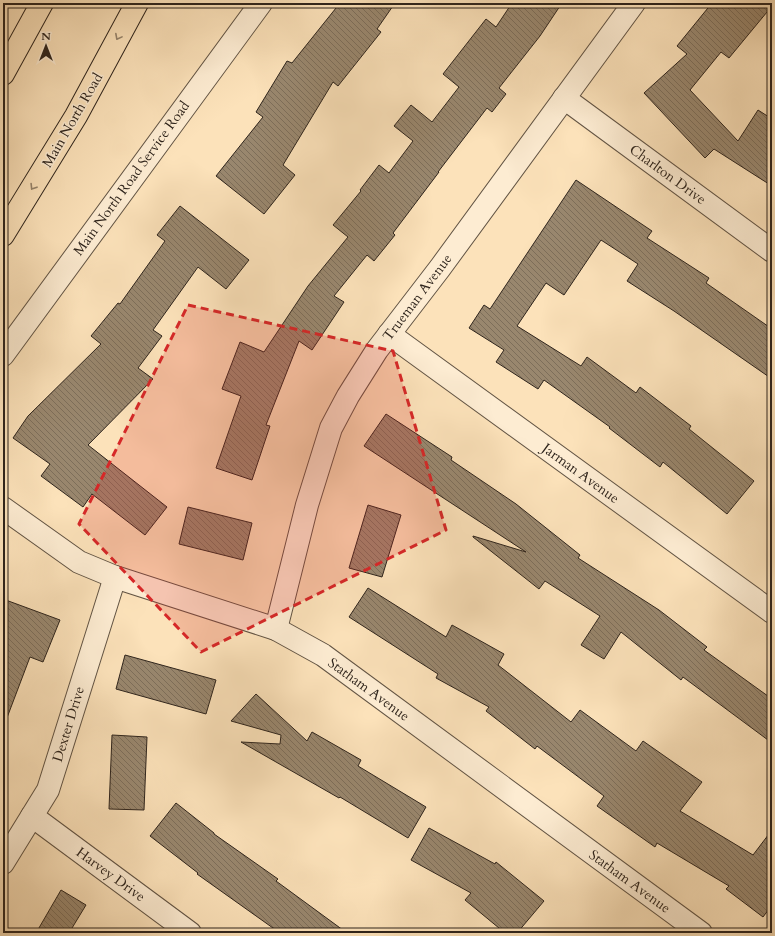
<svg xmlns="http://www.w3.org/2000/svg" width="775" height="936" font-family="Cardo,serif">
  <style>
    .building { fill: url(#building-back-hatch); stroke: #2e241c }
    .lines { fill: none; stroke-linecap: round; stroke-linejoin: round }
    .minor-casing { stroke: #625444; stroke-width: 24 }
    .highway-casing { stroke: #2e241c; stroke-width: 24 }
    .minor { stroke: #fdecd2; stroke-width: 22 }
    .highway { stroke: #fce2ba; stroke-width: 22 }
    .oneway { stroke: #95836b }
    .marked { fill: #d62828; fill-opacity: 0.2; stroke: #d62828; stroke-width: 3; stroke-dasharray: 8 5; stroke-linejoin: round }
    .labels { text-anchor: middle; stroke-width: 3; stroke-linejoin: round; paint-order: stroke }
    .street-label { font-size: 14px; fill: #2e241c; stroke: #fdecd2 }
  </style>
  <defs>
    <pattern id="building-back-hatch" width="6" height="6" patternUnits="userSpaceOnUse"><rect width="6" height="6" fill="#99876e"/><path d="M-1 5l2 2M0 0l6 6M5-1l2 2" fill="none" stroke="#7d6e5a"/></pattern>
  </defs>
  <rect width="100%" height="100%" fill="#fce2ba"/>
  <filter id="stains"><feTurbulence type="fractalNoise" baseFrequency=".005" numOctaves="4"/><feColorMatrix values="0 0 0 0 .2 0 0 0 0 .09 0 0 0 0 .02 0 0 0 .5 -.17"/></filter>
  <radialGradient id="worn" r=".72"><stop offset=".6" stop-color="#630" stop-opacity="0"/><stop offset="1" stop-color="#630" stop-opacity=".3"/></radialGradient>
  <g class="building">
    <polygon points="340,3 395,3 377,29 381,32 338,86 333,82 283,165 295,175 264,214 216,176 263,117 256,112 287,61 292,63"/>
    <polygon points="512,3 562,3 540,36 499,88 506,94 492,112 487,108 438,172 439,172 393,233 395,235 374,261 367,255 334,296 344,302 312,350 299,341 266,425 270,426 252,480 216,468 241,396 222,389 240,342 264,352 308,286 348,237 333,225 361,191 360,190 379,165 389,173 413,141 394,126 411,105 432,122 459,87 443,74 486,19 496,27"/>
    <polygon points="712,3 772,3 772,6 729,58 721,52 690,90 738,141 758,110 772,119 772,186 714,149 705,158 644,93 687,54 677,46"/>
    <polygon points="576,180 652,231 647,238 709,278 706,283 772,329 772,379 674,311 627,281 638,264 601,240 564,295 546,283 517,326 581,366 587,357 636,393 640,387 691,426 689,429 754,481 727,514 663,462 660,467 609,428 610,427 544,380 538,389 496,362 504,350 469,328 484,305 490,309"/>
    <polygon points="180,206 249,260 226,289 198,267 153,330 162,336 138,368 153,379 88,445 167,507 145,535 92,494 83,507 41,476 50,464 13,438 28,416 101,344 91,336 118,303 120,304 165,241 157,235"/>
    <polygon points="386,414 452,457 451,460 516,504 580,555 578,558 659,610 707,647 704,650 772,699 772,743 683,677 681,680 621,632 604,659 581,645 600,616 545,581 539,589 473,537 473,536 526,552 364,446"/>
    <polygon points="368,505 401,515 382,577 349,568"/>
    <polygon points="188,507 252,523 243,560 179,544"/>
    <polygon points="368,588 446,637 452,625 504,654 498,665 571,722 580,710 636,751 643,741 673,762 702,782 680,811 753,855 772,830 772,905 763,917 726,889 729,886 657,843 655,847 597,806 604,796 537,746 535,749 486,711 489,707 436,678 438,674 349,617"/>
    <polygon points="3,599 60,620 43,662 30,657 5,723 3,723"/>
    <polygon points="125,655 216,680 206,714 116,689"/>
    <polygon points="256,694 307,741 312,732 361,760 358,766 426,807 408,838 340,797 339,798 241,742 280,744 281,735 231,721"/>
    <polygon points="112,735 147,737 144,810 109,809"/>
    <polygon points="176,803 214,833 214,834 278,879 276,881 347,933 280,933 197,874 198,873 150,836"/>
    <polygon points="429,828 495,864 496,862 544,901 517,933 505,933 465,900 471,893 411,860"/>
    <polygon points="61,890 86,905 69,933 36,933"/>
  </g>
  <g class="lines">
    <defs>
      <g id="minor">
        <polyline points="564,98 772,251"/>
        <polyline points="389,334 772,612"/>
        <polyline points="3,355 261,3"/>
        <polyline points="3,508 79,562 115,577 276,629 323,655 701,933"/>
        <polyline points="276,629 307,505 331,428 348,396 377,350 440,268 634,3"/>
        <polyline points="32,816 190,933"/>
        <polyline points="3,863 48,790 115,577"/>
      </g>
      <g id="highway">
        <polyline points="3,74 42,3"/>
        <polyline points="3,235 76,116 137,3"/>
      </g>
    </defs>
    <use href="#minor" class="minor-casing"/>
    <use href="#highway" class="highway-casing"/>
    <use href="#minor" class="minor"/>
    <use href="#highway" class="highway"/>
  </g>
  <defs><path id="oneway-chevron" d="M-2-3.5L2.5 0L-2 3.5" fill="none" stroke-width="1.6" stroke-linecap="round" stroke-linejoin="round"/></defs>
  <g class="oneway">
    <use href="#oneway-chevron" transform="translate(118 37) rotate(118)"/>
    <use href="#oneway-chevron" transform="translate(33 187) rotate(122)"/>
  </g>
  <path class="marked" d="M188 305 393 351 446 530 201 652 79 524Z"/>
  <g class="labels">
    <g class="street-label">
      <text transform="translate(72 120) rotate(-60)" y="5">Main North Road</text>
      <text transform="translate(668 174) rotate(36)" y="5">Charlton Drive</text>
      <text transform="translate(131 178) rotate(-54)" y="5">Main North Road Service Road</text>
      <text transform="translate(417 297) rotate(-53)" y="5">Trueman Avenue</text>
      <text transform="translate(581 473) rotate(36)" y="5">Jarman Avenue</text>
      <text transform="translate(369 689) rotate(36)" y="5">Statham Avenue</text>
      <text transform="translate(68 724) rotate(-73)" y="5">Dexter Drive</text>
      <text transform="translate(111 874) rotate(36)" y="5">Harvey Drive</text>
      <text transform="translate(630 881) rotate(36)" y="5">Statham Avenue</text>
    </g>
  </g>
  <rect width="775" height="936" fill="none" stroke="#fce2ba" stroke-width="16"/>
  <rect x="4" y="4" width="767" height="928" fill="none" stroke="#2e241c" stroke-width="2"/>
  <rect x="8" y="8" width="759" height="920" fill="none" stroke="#2e241c"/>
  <g transform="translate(46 46)" stroke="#fdecd2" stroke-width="3" paint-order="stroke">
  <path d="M0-3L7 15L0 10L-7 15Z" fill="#2e241c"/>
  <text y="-6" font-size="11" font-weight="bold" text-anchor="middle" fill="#2e241c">N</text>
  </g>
  <rect width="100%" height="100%" filter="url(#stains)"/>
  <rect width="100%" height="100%" fill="url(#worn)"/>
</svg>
